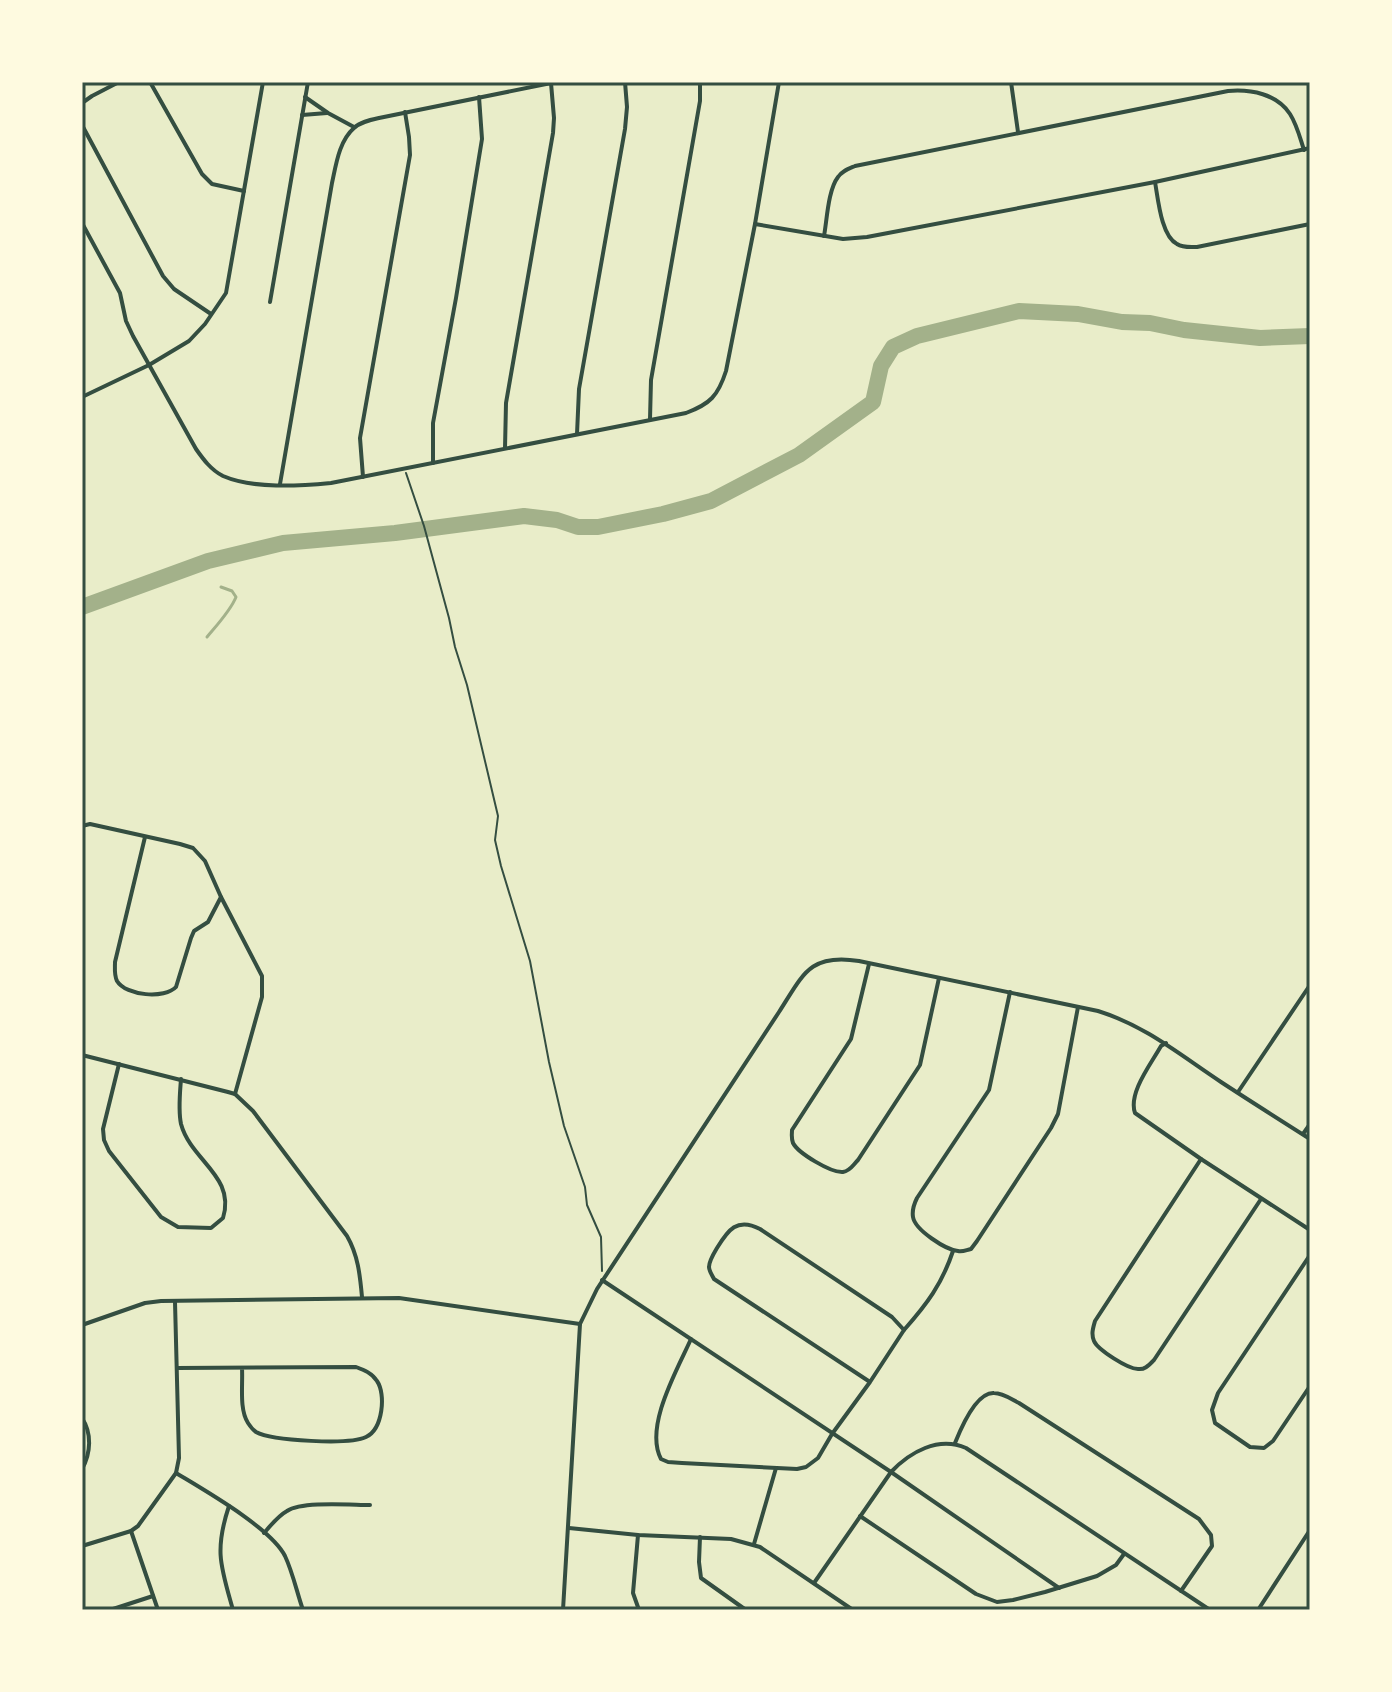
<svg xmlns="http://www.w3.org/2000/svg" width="1392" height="1692" font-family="'Titillium Web',sans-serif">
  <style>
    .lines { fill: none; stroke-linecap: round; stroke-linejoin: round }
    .stream { stroke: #a3b18a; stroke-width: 3 }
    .river { stroke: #a3b18a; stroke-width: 16 }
    .path { stroke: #344e41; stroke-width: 2 }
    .minor { stroke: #344e41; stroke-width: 4 }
    .neatline { fill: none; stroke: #344e41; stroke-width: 3 }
  </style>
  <rect width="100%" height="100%" fill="#e9edc9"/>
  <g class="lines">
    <path class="stream" d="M207 637C217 625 231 610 236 597L232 591 221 587"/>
    <polyline class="river" points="82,607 208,561 283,543 395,533 524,516 557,520 578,527 598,527 663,514 711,501 799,455 873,402 881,366 893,347 917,336 1019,311 1078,314 1122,322 1150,323 1184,330 1260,338 1310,336"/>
    <polyline class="path" points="406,473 424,526 449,618 455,647 467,685 498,816 495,840 501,866 530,961 549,1062 564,1126 585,1187 587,1205 601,1237 602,1271"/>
    <g class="minor">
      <polyline points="150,82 202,174 212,184 244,191"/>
      <polyline points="1011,82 1018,132"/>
      <polyline points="305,97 328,113 354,127"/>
      <polyline points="82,103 92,96 119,82"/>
      <polyline points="302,115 327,113"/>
      <polyline points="82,125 163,276 174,289 211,314"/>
      <path d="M1155 182C1158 198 1161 236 1177 244 1183 248 1190 247 1197 247L1310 224"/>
      <path d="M82 223 120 293 126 321 133 336 196 449C203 459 211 470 223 476 253 489 299 486 331 483L686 413C710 404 718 396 726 371L755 224 779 82"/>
      <polyline points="755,224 843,239 867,237 1155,182 1310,148"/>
      <path d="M824 236C827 220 828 190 838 177 842 171 848 169 855 166L1228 91C1251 89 1277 94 1290 114 1297 125 1300 138 1304 150"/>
      <polyline points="270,302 308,82"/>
      <polyline points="82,397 149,365 189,341 205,324 226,293 263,82"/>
      <polyline points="650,419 651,380 700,101 700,82"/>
      <polyline points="577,434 579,389 625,129 627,107 625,82"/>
      <polyline points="505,448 506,403 553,133 554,118 551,83"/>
      <polyline points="433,463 433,423 456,298 482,139 479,97"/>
      <polyline points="363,477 360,438 410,155 409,137 405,112"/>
      <path d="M280 484 332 183C336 165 339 141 354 128 360 122 370 120 379 118L556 82"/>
      <polyline points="82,826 90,824 180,844 193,848 205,861 221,897 262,976 262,997 235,1094"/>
      <path d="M145 837 115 962C115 969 114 975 117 981 126 996 165 999 176 987L191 938 194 931 208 922 221 897"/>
      <path d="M869 964 851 1039 792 1130C792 1135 791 1137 793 1143 798 1153 831 1173 843 1172 850 1171 853 1165 858 1160L920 1065 939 978"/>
      <path d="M1010 992 989 1090 917 1198C914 1204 912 1211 913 1217 915 1230 946 1250 958 1251 963 1252 966 1250 971 1249L977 1241 1051 1128 1058 1114 1078 1007"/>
      <path d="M1166 1043 1161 1046C1151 1064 1128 1093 1135 1113L1201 1159 1310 1230"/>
      <path d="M82 1055 228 1092 235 1094 253 1111 347 1236C358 1255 360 1275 362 1297"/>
      <path d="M119 1064 103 1129 104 1140 109 1151 161 1217 178 1227 211 1228 223 1218C236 1176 191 1161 181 1124 178 1110 180 1093 181 1079"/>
      <polyline points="1238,1092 1310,985"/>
      <polyline points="1303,1134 1310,1124"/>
      <path d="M1201 1159 1095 1321C1093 1328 1091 1334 1094 1341 1098 1350 1128 1369 1138 1369 1145 1370 1149 1365 1154 1360L1261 1199"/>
      <polyline points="1310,1255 1218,1393 1212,1410 1215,1423 1250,1447 1264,1448 1273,1441 1310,1386"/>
      <polyline points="602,1280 891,1472 1059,1588"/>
      <polyline points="82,1325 145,1303 161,1301 399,1298 580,1324"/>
      <path d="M904 1330C927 1304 942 1284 953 1251"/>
      <path d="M691 1339C677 1370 644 1427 661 1459L668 1462 682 1463 797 1469 806 1467 818 1458 832 1434 870 1382 904 1330 892 1317 760 1229C737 1217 728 1230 717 1248 714 1253 709 1261 709 1267 709 1271 712 1275 714 1279L870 1382"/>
      <path d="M177 1368 356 1367C364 1370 372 1373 377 1381 386 1394 383 1429 366 1437 350 1445 272 1441 256 1432 253 1430 250 1426 248 1423 239 1409 243 1385 242 1368"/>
      <path d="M82 1418C92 1433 91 1453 82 1469"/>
      <path d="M955 1443C961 1428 976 1392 994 1393 1003 1393 1011 1399 1019 1403L1199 1519 1211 1535 1212 1546 1181 1591"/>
      <path d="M176 1473C204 1490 271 1528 285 1556 293 1573 297 1593 303 1610"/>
      <path d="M229 1506C214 1551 221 1567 233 1610"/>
      <polyline points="860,1516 976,1594 997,1602 1013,1600 1045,1592 1097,1576 1116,1565 1124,1554"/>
      <polyline points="569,1528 638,1535 731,1539 760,1547 853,1610"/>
      <polyline points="131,1531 158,1610"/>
      <path d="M264 1533C271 1525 278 1516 287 1511 302 1501 351 1505 370 1505"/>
      <polyline points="638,1535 633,1593 639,1610"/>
      <polyline points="700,1537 699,1562 701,1578 746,1610"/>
      <polyline points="754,1544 776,1468"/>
      <polyline points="82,1546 131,1531 138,1526 176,1473 179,1458 175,1302"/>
      <path d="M814 1583 891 1472C910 1452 938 1436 966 1448L1210 1610"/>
      <polyline points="110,1610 153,1596"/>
      <path d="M563 1610 580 1324 597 1289 779 1012C803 975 809 953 859 961L1098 1011C1146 1026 1180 1055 1221 1082 1250 1101 1280 1120 1310 1139"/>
      <polyline points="1258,1610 1310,1530"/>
    </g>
  </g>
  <rect width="1392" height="1692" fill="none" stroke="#fefae0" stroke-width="168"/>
  <rect x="84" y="84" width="1224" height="1524" class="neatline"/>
</svg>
